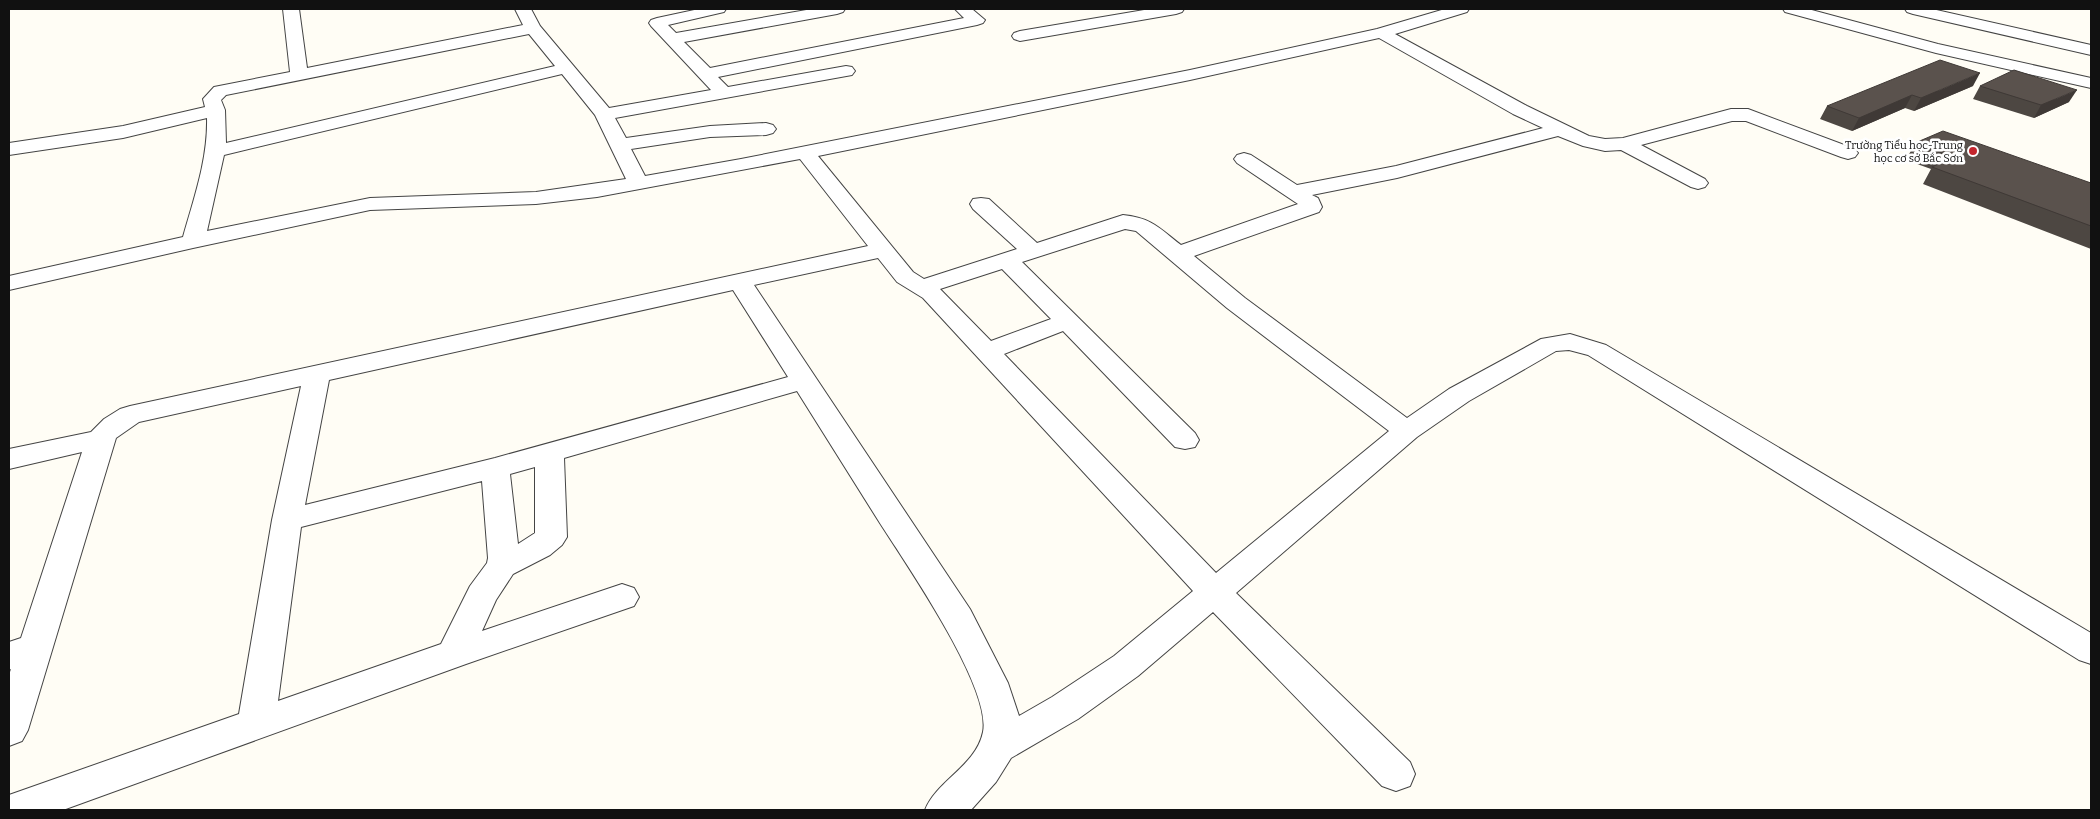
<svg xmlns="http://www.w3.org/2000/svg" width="2100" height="819" font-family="Bitter,serif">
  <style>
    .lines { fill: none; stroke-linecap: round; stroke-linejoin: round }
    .minor-casing { stroke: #444; stroke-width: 2 }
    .minor { fill: #fff; fill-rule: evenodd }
    .wall { fill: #4d4742 }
    .shaded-wall { fill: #3f3936 }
    .building { fill: #5a524d; stroke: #3f3936 }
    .poi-dot { fill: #c4262e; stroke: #fff; stroke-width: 2 }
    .labels { text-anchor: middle; stroke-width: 5; stroke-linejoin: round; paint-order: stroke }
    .far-poi-label { font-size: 11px; fill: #111; stroke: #fff; text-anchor: end }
  </style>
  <rect width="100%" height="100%" fill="#fffdf5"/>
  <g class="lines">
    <defs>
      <g id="minor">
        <path d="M283 9H299L307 68 523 25 515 9H531L540 26 609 108 711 90 651 26 649 23 651 20 657 18 699 9H726L724 12 668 25 676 33 812 9H845L843 12 837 14 684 42 710 68 964 18 955 9H972L985 20 983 23 977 25 718 77 728 87 846 66 852 67 855 71 852 75 615 118 626 138 710 126 766 123 773 125 776 129 773 133 766 135 710 137 631 149 645 176 741 159 1190 70 1377 29 1445 9H1469L1467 12 1395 34 1527 106 1589 136 1605 139 1623 138 1731 109H1748L1855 149 1858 153 1855 157 1848 159 1841 157 1746 121H1732L1641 145 1705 179 1708 183 1705 187 1698 189 1691 187 1621 150 1605 151 1583 146 1558 136 1397 178 1312 195 1318 198 1322 207 1319 212 1194 256 1245 298 1407 418 1449 389 1541 339 1570 334 1606 345 2091 633V664L2079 660 1588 355 1569 350 1556 351 1469 401 1417 437 1236 593 1410 762 1415 774 1410 786 1396 791 1382 786 1213 612 1138 676 1078 719 1011 758 996 782 971 810H925C937 780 976 766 983 732 992 687 904 561 878 520 851 477 824 434 797 391L564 458 567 537 562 545 550 555 513 574 496 600 482 631 622 584 634 588 639 597 634 606 466 664 63 810H9V795L239 714 272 520 301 386 139 422 116 438 28 730 22 741 9 746V675L11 669 9 670V642L21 638 82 452 9 469V449L91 432 104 419 120 409 130 406 868 246 800 159 597 197 536 204 370 210 193 248 9 290V276L183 237C194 198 208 159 207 118L123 138 9 155V143L123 126 205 107 203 99 214 87 290 72ZM529 34 555 66 226 143 225 110 221 100 226 95ZM1379 38 1513 114 1543 128 1396 166 1297 185 1251 155 1244 153 1237 155 1234 159 1237 163 1298 204 1181 245C1159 228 1152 218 1123 215L1037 243 989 199 981 198 973 199 970 204 973 209 1017 249 924 279 913 272 818 156 1190 80ZM562 74 595 115 626 179 536 192 370 198 207 231 224 155ZM1125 229 1136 231 1227 308 1389 431 1216 573 1004 354 1063 331 1175 447 1185 449 1195 447 1199 440 1195 433 1022 262ZM878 258 897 282 923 298 1193 591 1114 656 1052 697 1019 716 1008 683 970 609 754 285ZM1002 269 1051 319 991 341 940 289ZM733 290 788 377 495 458 305 505 329 380ZM535 467V533L518 544 510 474ZM482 481 488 558 487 563 470 586 441 644 278 701 301 527Z"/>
        <polygon points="1150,9 1184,9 1182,12 1176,14 1020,41 1014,39 1012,36 1014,33 1020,31"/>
        <polygon points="1783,9 1808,9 1938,44 2091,78 2091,88 1936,53 1785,12"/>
        <polygon points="1905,9 1932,9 2091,45 2091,55 1913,14 1907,12"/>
      </g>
    </defs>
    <use href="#minor" class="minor-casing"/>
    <use href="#minor" class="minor"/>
  </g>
  <g class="wall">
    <polygon points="1973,86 1914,111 1905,108 1852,131 1820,119 1827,106"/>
    <polygon points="1980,86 2069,102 2034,118 1973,99"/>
    <polygon points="1915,143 2091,183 2091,249 1923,184 1931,169 1906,160"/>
  </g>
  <g class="shaded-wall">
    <polygon points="1980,73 1973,86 1914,111 1921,98"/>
    <polygon points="2077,90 2069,102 2034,118 2041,105"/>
    <polygon points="1912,95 1905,108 1852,131 1859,118"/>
  </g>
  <g class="building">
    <polygon points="1940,60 1980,73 1921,98 1912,95 1859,118 1827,106"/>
    <polygon points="2014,70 2077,90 2041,105 1980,86"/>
    <polygon points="1943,131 2091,183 2091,226 1932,167 1953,157 1915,143"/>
  </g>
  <circle class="poi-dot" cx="1973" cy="151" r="5"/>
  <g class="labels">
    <g class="far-poi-label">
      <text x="1963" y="149">Trường Tiểu học-Trung<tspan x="1963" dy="13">học cơ sở Bắc Sơn</tspan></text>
    </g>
  </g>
  <rect width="2100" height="819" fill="none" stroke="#111111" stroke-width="20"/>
</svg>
